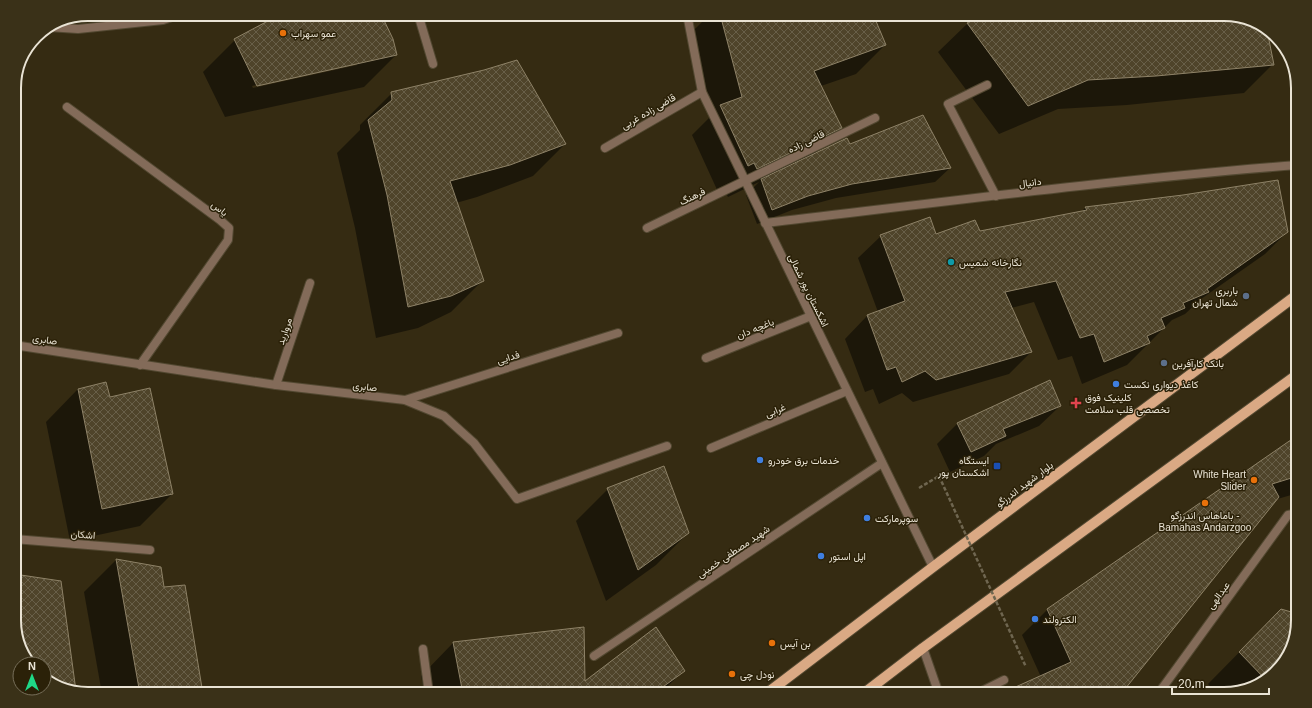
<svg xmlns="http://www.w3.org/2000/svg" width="1312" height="708" font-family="Helvetica,Vazirmatn,sans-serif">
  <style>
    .shadow { fill: #0007; fill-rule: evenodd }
    .building { fill: url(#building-cross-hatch); stroke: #8e8267 }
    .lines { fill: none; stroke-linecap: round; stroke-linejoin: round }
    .minor-casing { stroke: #524831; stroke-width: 10 }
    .primary-casing { stroke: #524831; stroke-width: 12 }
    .path { stroke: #6f6650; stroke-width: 2.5; stroke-dasharray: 4 2; stroke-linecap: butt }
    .minor { stroke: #836b59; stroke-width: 8 }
    .primary { stroke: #daa984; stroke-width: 10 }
    .path-bridge { stroke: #6f6650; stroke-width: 2.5; stroke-dasharray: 4 2; stroke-linecap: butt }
    .food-dot { fill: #e8710a; stroke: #2b2108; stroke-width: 1.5 }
    .culture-dot { fill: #0f9aa8; stroke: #2b2108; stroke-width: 1.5 }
    .service-dot { fill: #5c6f8a; stroke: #2b2108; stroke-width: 1.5 }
    .shop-dot { fill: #3f7fe0; stroke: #2b2108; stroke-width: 1.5 }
    .health-dot { fill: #e0444e; stroke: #2b2108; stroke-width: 1.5 }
    .transit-dot { fill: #1a4fb4; stroke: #2b2108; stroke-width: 1.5 }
    .labels { text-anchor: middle; stroke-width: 3; stroke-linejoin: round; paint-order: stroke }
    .poi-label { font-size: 10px; fill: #e9e3d4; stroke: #2b2108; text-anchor: start }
    .street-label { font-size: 10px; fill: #e9e3d4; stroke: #2b2108 }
    .rim { fill: none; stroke: #e9e3d4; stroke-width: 2 }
  </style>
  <defs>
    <pattern id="building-cross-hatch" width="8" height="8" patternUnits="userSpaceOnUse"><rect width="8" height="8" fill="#4f442a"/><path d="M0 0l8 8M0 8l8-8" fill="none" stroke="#685f48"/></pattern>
  </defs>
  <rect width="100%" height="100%" fill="#352b12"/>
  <g class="shadow">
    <path d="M284 14H380L396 55 364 87 225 117 203 72 235 40ZM357 63V65L253 88 252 86Z"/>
    <polygon points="710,14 872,14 885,45 856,74 821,86 841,128 814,154 850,146 950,168 935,182 836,198 792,210 757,224 746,195 759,182 728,197 725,191 719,194 692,135 711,116 689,35"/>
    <polygon points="987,14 1224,14 1257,22 1277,40 1268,41 1273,64 1244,93 1127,105 1058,109 999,134 938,52 967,24"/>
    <polygon points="392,93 565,144 533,176 477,197 456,203 483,280 451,312 418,328 376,338 355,228 337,153 360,130 360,125"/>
    <polygon points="1183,196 1287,232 1265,254 1201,299 1185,314 1172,320 1127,365 1082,384 1072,356 1058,360 1034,302 1011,308 1031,352 1009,374 913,402 902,393 879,404 873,389 865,392 845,339 867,316 878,312 858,258 881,236 935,235 979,232 1081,212 1085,208"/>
    <polygon points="1050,382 1060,406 1039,426 996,444 984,456 950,472 937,444 957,424"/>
    <polygon points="78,389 110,398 172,494 140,526 70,541 46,422"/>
    <polygon points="1298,437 1298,493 1274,500 1119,694 1041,677 1022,635 1048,609"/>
    <polygon points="608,489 688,533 656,565 606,601 576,521"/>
    <polygon points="116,560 164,588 202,694 102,694 84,592"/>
    <polygon points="60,582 75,691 55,686 44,677 44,664 29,664 27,661 14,625"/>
    <polygon points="1298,603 1298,620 1290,653 1265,682 1225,694 1217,694 1208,684 1281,610 1289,612"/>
    <polygon points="583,628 584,683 683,671 660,694 425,694 421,676 453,643"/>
  </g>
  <g class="building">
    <polygon points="281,14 381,14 393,39 397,55 257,86 234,39"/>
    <polygon points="720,14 873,14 886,45 814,71 842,128 757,169 754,163 748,166 720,105 742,97"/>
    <polygon points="985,14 1224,14 1257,22 1267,30 1274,65 1156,76 1088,80 1028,106 967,23"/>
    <polygon points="517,60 566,144 510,165 450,181 484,281 451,296 408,307 387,195 368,120 392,100 391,92 484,70"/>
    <polygon points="923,115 951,168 852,184 808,196 772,210 761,179 847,138 850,144"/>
    <polygon points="1278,180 1288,232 1207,289 1209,292 1183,303 1185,308 1161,318 1165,328 1147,336 1150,343 1104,362 1094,334 1080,338 1056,281 1005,292 1032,352 936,380 925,371 902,382 896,367 887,370 867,315 905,301 880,235 930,217 936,234 975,220 980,231 1087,210 1085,207 1183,195"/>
    <polygon points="1050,380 1061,406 1003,429 1006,436 971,452 957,423"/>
    <polygon points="106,382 110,397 150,388 173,494 102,509 78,389"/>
    <polygon points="1298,435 1298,476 1272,484 1279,497 1121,694 1000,694 1071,662 1047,609"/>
    <polygon points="664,466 689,533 638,570 607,488"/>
    <polygon points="116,559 161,567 164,587 185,585 203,694 140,694"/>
    <polygon points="14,574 61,581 76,691 55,686 44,677 44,664 29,664 27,661 14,625"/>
    <polygon points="1281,609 1298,614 1298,620 1290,653 1266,680 1239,652"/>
    <polygon points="584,627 585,681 656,627 685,671 653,694 463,694 453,642"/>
  </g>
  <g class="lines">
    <defs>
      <g id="minor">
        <polyline points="418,14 433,64"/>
        <polyline points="687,14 702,92 933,567"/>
        <polyline points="48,27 78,29 163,20 181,14"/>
        <polyline points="987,85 948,104 996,196"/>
        <polyline points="67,107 220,220 229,228 228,240 140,365"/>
        <polyline points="605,148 702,92"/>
        <path d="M765 223C943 202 1120 179 1298 165"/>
        <polyline points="647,228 875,118"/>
        <polyline points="14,345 276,385 405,400 444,416 474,443 517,499 667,446"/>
        <polyline points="706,358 811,316"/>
        <polyline points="276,385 310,283"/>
        <polyline points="405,400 618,333"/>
        <polyline points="711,448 847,391"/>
        <polyline points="14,539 150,550"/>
        <polyline points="923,648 939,694"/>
        <polyline points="423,649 429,694"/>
        <polyline points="594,656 882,463"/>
        <polyline points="976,694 1004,680"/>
        <polyline points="1158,694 1288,515 1298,513"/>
      </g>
      <g id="primary">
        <polyline points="766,694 933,567 1298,294"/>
        <polyline points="863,694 923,648 1298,374"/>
      </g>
    </defs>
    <use href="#minor" class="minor-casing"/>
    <use href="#primary" class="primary-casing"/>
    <polyline class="path" points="919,488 939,476"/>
    <use href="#minor" class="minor"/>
    <use href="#primary" class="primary"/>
    <polyline class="path-bridge" points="939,476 1026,667"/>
  </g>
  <g class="food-dot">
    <circle cx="283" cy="33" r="4"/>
    <circle cx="1254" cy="480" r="4"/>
    <circle cx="1205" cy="503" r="4"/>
    <circle cx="772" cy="643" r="4"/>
    <circle cx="732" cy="674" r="4"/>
  </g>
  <circle class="culture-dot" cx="951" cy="262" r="4"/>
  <g class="service-dot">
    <circle cx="1246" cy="296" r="4"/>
    <circle cx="1164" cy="363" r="4"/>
  </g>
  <g class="shop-dot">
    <circle cx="1116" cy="384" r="4"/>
    <circle cx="760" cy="460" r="4"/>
    <circle cx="867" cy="518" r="4"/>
    <circle cx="821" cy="556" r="4"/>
    <circle cx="1035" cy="619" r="4"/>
  </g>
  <path class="health-dot" d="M1074 397h4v4h4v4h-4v4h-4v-4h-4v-4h4z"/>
  <rect class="transit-dot" x="993" y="462" width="8" height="8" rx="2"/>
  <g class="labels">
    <g class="poi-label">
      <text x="291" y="37">عمو سهراب</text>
      <text x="959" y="266">نگارخانه شمیس</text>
      <text x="1238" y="294" text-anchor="end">باربری<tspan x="1238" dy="12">شمال تهران</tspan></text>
      <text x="1172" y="367">بانک کارآفرین</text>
      <text x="1124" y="388">کاغذ دیواری نکست</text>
      <text x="1085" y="401">کلینیک فوق<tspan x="1085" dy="12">تخصصی قلب سلامت</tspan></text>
      <text x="768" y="464">خدمات برق خودرو</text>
      <text x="989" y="464" text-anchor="end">ایستگاه<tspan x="989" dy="12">اشکستان پور</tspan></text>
      <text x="1246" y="478" text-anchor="end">White Heart<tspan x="1246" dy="12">Slider</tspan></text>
      <text x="1205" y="519" text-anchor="middle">باماهاس اندرزگو -<tspan x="1205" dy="12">Bamahas Andarzgoo</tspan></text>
      <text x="875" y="522">سوپرمارکت</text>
      <text x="829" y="560">اپل استور</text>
      <text x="1043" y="623">الکترولند</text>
      <text x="780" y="647">بن آیس</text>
      <text x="740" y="678">نودل چی</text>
    </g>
    <g class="street-label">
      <text transform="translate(648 111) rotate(-30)" y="4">قاضی زاده غربی</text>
      <text transform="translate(806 141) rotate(-26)" y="4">قاضی زاده</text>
      <text transform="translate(1030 182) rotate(-6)" y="4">دانیال</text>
      <text transform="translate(692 196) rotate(-26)" y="4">فرهنگ</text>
      <text transform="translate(220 208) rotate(38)" y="4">یاس</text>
      <text transform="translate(809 290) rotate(64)" y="4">اشکستان پور شمالی</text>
      <text transform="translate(755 328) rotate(-22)" y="4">باغچه دان</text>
      <text transform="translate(284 331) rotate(-72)" y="4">مروارید</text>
      <text transform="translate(45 339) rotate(9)" y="4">صابری</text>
      <text transform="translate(508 357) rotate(-17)" y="4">فدایی</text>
      <text transform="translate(365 386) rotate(7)" y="4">صابری</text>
      <text transform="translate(775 410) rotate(-23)" y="4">غرابی</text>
      <text transform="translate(1024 484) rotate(-37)" y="4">بلوار شهید اندرزگو</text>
      <text transform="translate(83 534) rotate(4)" y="4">اشکان</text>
      <text transform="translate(733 551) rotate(-34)" y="4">شهید مصطفی خمینی</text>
      <text transform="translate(1218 595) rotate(-54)" y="4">عبدالهی</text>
    </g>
  </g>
  <path d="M0 0H1312V708H0ZM88 21H1224A67 67 0 0 1 1291 88V620A67 67 0 0 1 1224 687H88A67 67 0 0 1 21 620V88A67 67 0 0 1 88 21Z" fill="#3a3118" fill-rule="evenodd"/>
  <path class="rim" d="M88 21H1224A67 67 0 0 1 1291 88V620A67 67 0 0 1 1224 687H88A67 67 0 0 1 21 620V88A67 67 0 0 1 88 21Z"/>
  <g transform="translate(32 676)"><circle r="19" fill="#2b2108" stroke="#776f5a"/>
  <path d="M0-3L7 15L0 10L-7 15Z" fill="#1fd887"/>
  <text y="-6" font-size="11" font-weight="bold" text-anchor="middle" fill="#e9e3d4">N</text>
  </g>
  <path d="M1172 688v6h97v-6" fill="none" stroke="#e9e3d4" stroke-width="2"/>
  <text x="1178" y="688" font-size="12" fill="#e9e3d4" stroke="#2b2108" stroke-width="3" paint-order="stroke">20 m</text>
</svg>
